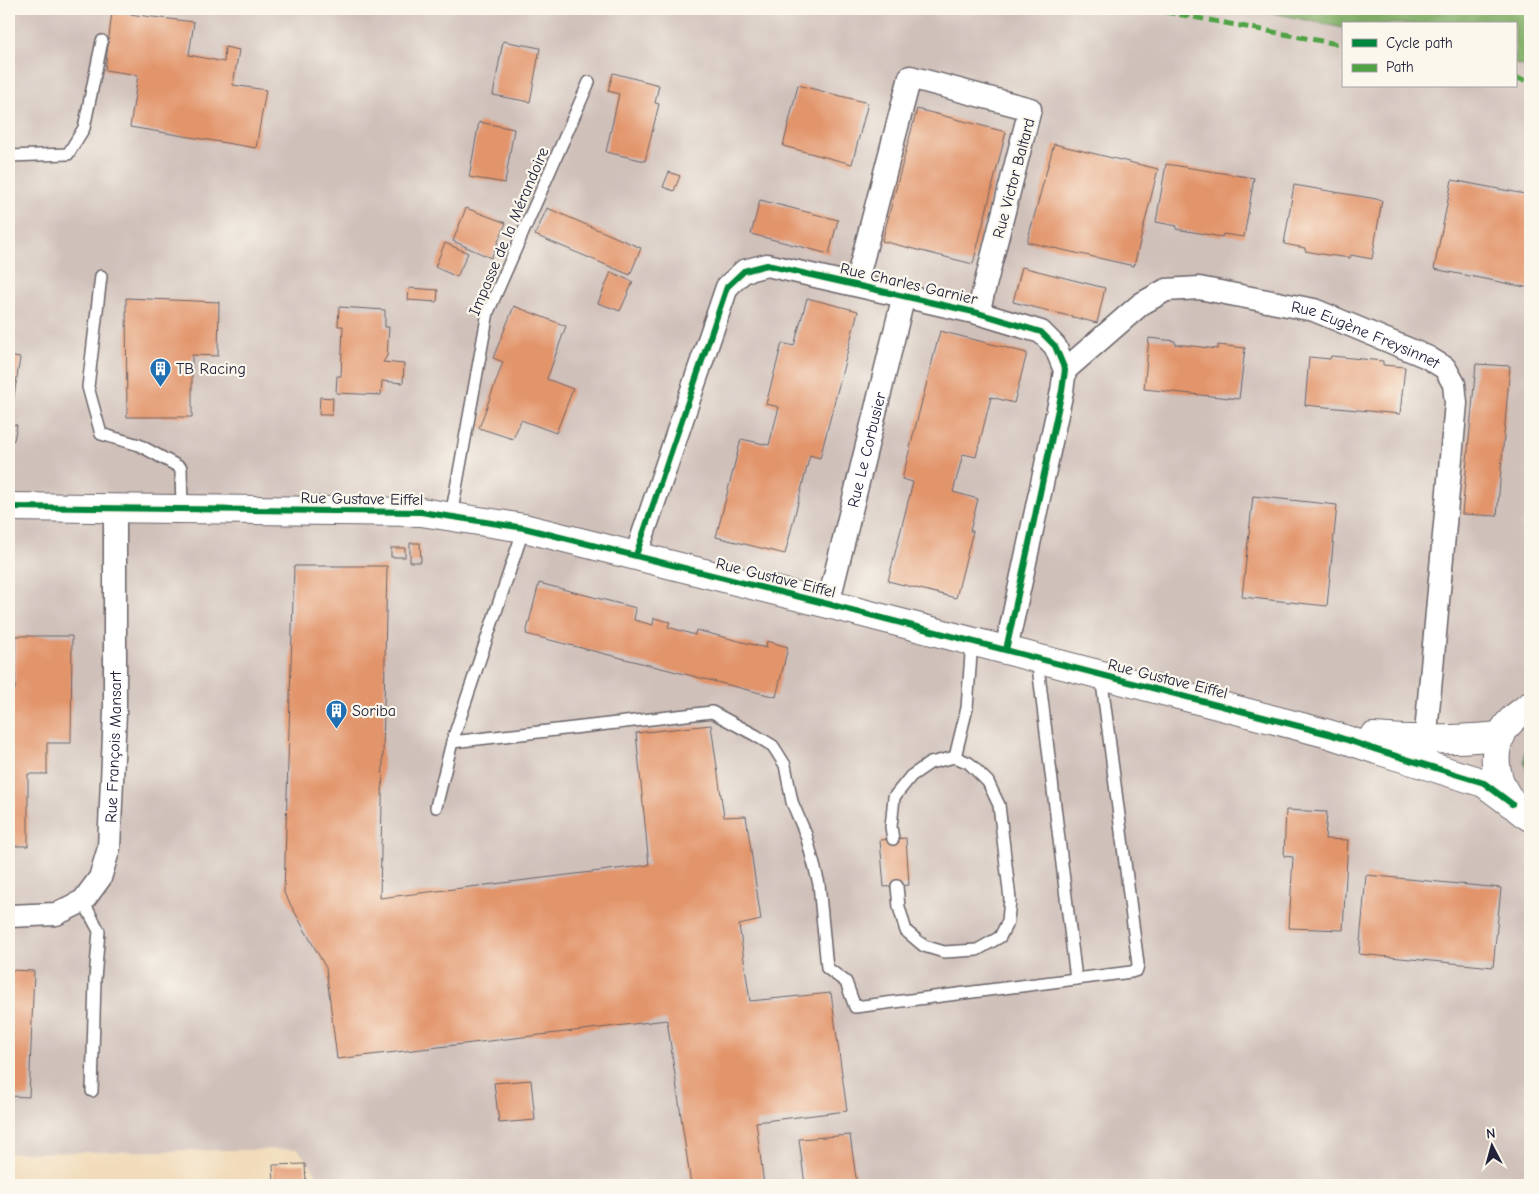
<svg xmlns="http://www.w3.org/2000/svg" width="1539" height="1194" font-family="'Comic Neue',sans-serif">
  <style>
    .industrial { fill: #cfc0ba }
    .forest { fill: #7eab64; stroke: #506650 }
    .building { fill: #e2946b }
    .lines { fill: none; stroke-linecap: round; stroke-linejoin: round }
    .lane-casing { stroke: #6a6367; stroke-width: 14 }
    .street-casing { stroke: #6a6367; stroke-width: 25 }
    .secondary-casing { stroke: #6a6367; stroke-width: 30 }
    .lane { stroke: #fff; stroke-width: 11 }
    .street { stroke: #fff; stroke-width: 22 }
    .secondary { stroke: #fff; stroke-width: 28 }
    .quiet { stroke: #50a245; stroke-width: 5; stroke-dasharray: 10 5; stroke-linecap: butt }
    .cycleway-casing { stroke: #fbf7ec; stroke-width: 9 }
    .cycleway { stroke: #00873e; stroke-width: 6 }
    .labels { text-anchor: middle; stroke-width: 4.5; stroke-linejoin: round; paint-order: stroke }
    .street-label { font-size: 16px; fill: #22223b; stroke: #fbf7ec }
    .poi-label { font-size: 16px; fill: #22223b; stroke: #fbf7ec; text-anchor: start }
  </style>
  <rect width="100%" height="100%" fill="#fbf7ec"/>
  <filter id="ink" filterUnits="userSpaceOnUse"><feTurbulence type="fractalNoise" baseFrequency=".02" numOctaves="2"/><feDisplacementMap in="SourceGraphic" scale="10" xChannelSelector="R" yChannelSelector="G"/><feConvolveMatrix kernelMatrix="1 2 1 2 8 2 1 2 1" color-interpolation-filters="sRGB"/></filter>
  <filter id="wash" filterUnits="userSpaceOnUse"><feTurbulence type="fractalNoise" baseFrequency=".0096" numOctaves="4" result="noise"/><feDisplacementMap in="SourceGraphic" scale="20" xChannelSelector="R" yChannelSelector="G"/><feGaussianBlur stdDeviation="1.12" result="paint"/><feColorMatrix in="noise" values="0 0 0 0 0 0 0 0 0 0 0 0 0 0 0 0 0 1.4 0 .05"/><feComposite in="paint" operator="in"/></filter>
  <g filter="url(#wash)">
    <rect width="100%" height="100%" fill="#f1dbba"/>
    <polygon class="industrial" points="9,9 1254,9 1343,28 1343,86 1515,86 1515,64 1530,67 1530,1185 325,1185 298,1149 9,1153"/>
    <g class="forest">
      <polygon points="1254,9 1530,9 1530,67 1515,64 1515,24 1343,24 1343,28"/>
      <path d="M1530 737V780C1523 761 1522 756 1530 737Z"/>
    </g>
    <g id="blocks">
      <g class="building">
        <polygon points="112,12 194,22 189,55 224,62 225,47 239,50 233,85 266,90 256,148 130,127 138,75 105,70"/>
        <polygon points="503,41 540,48 530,102 493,95"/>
        <polygon points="613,73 659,85 655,103 659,104 645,161 606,152 619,94 608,91"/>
        <polygon points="798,85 868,103 852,164 783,146"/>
        <polygon points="917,109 1006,132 973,264 882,241"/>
        <polygon points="479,122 514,129 505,183 469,177"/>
        <polygon points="1054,144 1158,169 1134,266 1027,242"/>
        <polygon points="1166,164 1254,178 1244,237 1223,234 1222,237 1176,229 1177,226 1156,222"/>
        <polygon points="669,172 680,176 674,191 663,187"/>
        <polygon points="1452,180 1530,195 1530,288 1434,269"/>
        <polygon points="1294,185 1382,200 1372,259 1351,255 1350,258 1327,255 1305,251 1305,248 1284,244"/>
        <polygon points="760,200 838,220 829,254 751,234"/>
        <polygon points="466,208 506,223 491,258 453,241"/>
        <polygon points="547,208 641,248 630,275 535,235"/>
        <polygon points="445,243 468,253 457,277 435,267"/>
        <polygon points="1022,267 1105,288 1097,323 1013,302"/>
        <polygon points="611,272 633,282 620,311 598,303"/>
        <polygon points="409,288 438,290 437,302 408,300"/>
        <polygon points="126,298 219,302 218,356 192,355 192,417 127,417"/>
        <polygon points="807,298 858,311 820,458 810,455 785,554 716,537 741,439 769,445 779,407 766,404 782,343 794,346"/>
        <polygon points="514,306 566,326 547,379 573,389 556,433 521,420 513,439 479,428 503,362 493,358"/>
        <polygon points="339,307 385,310 385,327 389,327 387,356 383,362 404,364 403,383 382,381 381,395 336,393 337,376 341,376 343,326 338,326"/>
        <polygon points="940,331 1027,353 1014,403 991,397 976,457 963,454 953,492 978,499 970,531 973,531 956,598 888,581 913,482 902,479"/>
        <polygon points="1149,338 1175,341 1175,344 1218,349 1218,345 1245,348 1239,399 1144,389"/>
        <polygon points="9,356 20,358 10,422 9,422"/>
        <polygon points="1331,356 1383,361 1383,365 1405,367 1400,414 1305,405 1309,357 1330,359"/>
        <polygon points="1476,364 1510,366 1497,516 1462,514"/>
        <polygon points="320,397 333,398 332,415 319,415"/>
        <polygon points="9,424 17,425 14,440 9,444"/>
        <polygon points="1253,496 1337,505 1327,606 1242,597"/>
        <polygon points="410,543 420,543 421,562 410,562"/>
        <rect x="391" y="548" width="14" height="9"/>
        <polygon points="294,566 387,566 380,898 649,865 636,733 711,725 724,817 746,816 761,920 739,925 750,1001 831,993 847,1111 756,1122 764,1185 691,1185 667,1020 337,1059 326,968 284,893"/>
        <polygon points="539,583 636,608 634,620 653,625 654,618 670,622 668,627 695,635 696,630 766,648 767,641 788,647 776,697 526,634"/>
        <polygon points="15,636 72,636 71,743 47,743 47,774 28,774 28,846 9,846 9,690 15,690"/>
        <polygon points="1286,810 1327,812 1325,839 1348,840 1343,930 1289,928 1293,857 1284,856"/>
        <polygon points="906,838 909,885 884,887 880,840"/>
        <polygon points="1366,875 1501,888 1493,967 1359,954"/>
        <polygon points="9,970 34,971 29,1097 9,1096"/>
        <polygon points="531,1080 535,1120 499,1123 494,1083"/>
        <polygon points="850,1135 857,1185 805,1185 799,1139"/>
        <polygon points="305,1164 306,1185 274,1185 273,1165"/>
      </g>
    </g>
  </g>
  <g filter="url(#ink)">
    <use href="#blocks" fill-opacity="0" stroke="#6a6367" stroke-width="1"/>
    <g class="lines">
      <defs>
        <g id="lane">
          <polyline points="9,156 68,154 84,128 102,41"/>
          <polyline points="101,276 88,387 101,434 139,445 181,468 182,510"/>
          <polyline points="451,516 488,312 589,82"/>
          <polyline points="1037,658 1076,979"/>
          <polyline points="452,742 712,712 755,735 773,746 785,765 792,802 806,835 819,884 827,968 846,982 855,1007 1131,972 1137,970 1138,964 1101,675"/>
          <polyline points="955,757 967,708 972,641"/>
          <polyline points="436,807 452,742 524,528"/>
          <polyline points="893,839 891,827 894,797 911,776 930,763 955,757 969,763 988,782 999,805 1010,899 1008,921 1000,937 977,950 944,952 924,946 906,931 899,907 897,886"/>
          <polyline points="83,901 99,931 95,979 92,1091"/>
        </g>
        <g id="street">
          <polyline points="856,284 910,77 1030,109 978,313"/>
          <path id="s1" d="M1065 370 1141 304 1166 290 1199 288 1314 310 1427 357 1445 368 1454 384 1456 403 1424 755"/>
          <polyline points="636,555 727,287 744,271 767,265 978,313 1041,332 1055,346 1065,370 1062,391 1006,650"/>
          <path id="s2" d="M828 604 904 295"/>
          <path id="s3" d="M9 916 56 914 83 901 100 878 109 848 115 713V509"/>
        </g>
        <g id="secondary">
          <polyline points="9,507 421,512 524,528 828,604 1329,734 1377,750 1484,783 1512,804"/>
          <path d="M1530 706C1525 710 1519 714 1514 718 1482 747 1495 798 1530 817"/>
          <path d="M1373 737C1416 741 1458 740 1501 736"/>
        </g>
      </defs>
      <use href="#lane" class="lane-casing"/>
      <use href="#street" class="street-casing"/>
      <use href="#secondary" class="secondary-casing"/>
      <use href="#lane" class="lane"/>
      <use href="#street" class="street"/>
      <use href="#secondary" class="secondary"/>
      <g class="quiet">
        <polyline points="1150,9 1343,45"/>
        <polyline points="1515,78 1530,81"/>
      </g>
      <defs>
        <g id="cycleway">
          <polyline points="9,507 421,512 524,528 828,604 1329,734 1377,750 1484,783 1512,804"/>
          <polyline points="636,555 727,287 744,271 767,265 978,313 1041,332 1055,346 1065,370 1062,391 1006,650"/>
        </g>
      </defs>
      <use href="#cycleway" class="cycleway-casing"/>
      <use href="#cycleway" class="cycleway"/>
    </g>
  </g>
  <defs>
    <symbol id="building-pin" viewBox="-11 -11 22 30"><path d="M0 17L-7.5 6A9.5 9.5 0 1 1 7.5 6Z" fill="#1f6fb2" stroke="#fbf7ec"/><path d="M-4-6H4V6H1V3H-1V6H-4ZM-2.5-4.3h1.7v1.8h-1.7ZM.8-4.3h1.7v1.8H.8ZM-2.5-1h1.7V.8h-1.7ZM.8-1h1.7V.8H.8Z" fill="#fff"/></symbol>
  </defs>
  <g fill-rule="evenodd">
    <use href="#building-pin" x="148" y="356" width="25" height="34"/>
    <use href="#building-pin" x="324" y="698" width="25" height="34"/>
  </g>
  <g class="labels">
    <g class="street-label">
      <text transform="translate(1013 178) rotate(-75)" y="6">Rue Victor Baltard</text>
      <text transform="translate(508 231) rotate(-67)" y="6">Impasse de la Mérandoire</text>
      <text transform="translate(909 283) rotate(13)" y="6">Rue Charles Garnier</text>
      <text dy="6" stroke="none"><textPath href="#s1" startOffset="336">Rue Eugène Freysinnet</textPath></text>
      <text dy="6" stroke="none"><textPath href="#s2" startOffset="159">Rue Le Corbusier</textPath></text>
      <text transform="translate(362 498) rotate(1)" y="6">Rue Gustave Eiffel</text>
      <text transform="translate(776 577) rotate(14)" y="6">Rue Gustave Eiffel</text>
      <text transform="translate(1168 678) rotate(14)" y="6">Rue Gustave Eiffel</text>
      <text dy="6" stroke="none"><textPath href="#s3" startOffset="238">Rue François Mansart</textPath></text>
    </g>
    <g class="poi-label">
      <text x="176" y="374">TB Racing</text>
      <text x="352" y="716">Soriba</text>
    </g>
  </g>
  <rect width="1539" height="1194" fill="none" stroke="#fbf7ec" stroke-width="30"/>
  <rect x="1342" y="22" width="175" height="65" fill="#fbf7ec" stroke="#a4a2a5"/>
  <rect x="1352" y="39" width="25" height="8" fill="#00873e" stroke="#a4a2a5"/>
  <text x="1386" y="48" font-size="15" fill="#22223b">Cycle path</text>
  <rect x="1352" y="64" width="25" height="8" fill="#50a245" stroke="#a4a2a5"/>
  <text x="1386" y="72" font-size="15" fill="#22223b">Path</text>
  <g transform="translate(1492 1146) rotate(354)" stroke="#fbf7ec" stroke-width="4" paint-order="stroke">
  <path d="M0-4L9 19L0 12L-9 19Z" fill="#22223b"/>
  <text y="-8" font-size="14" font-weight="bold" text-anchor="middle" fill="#22223b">N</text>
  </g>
</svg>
